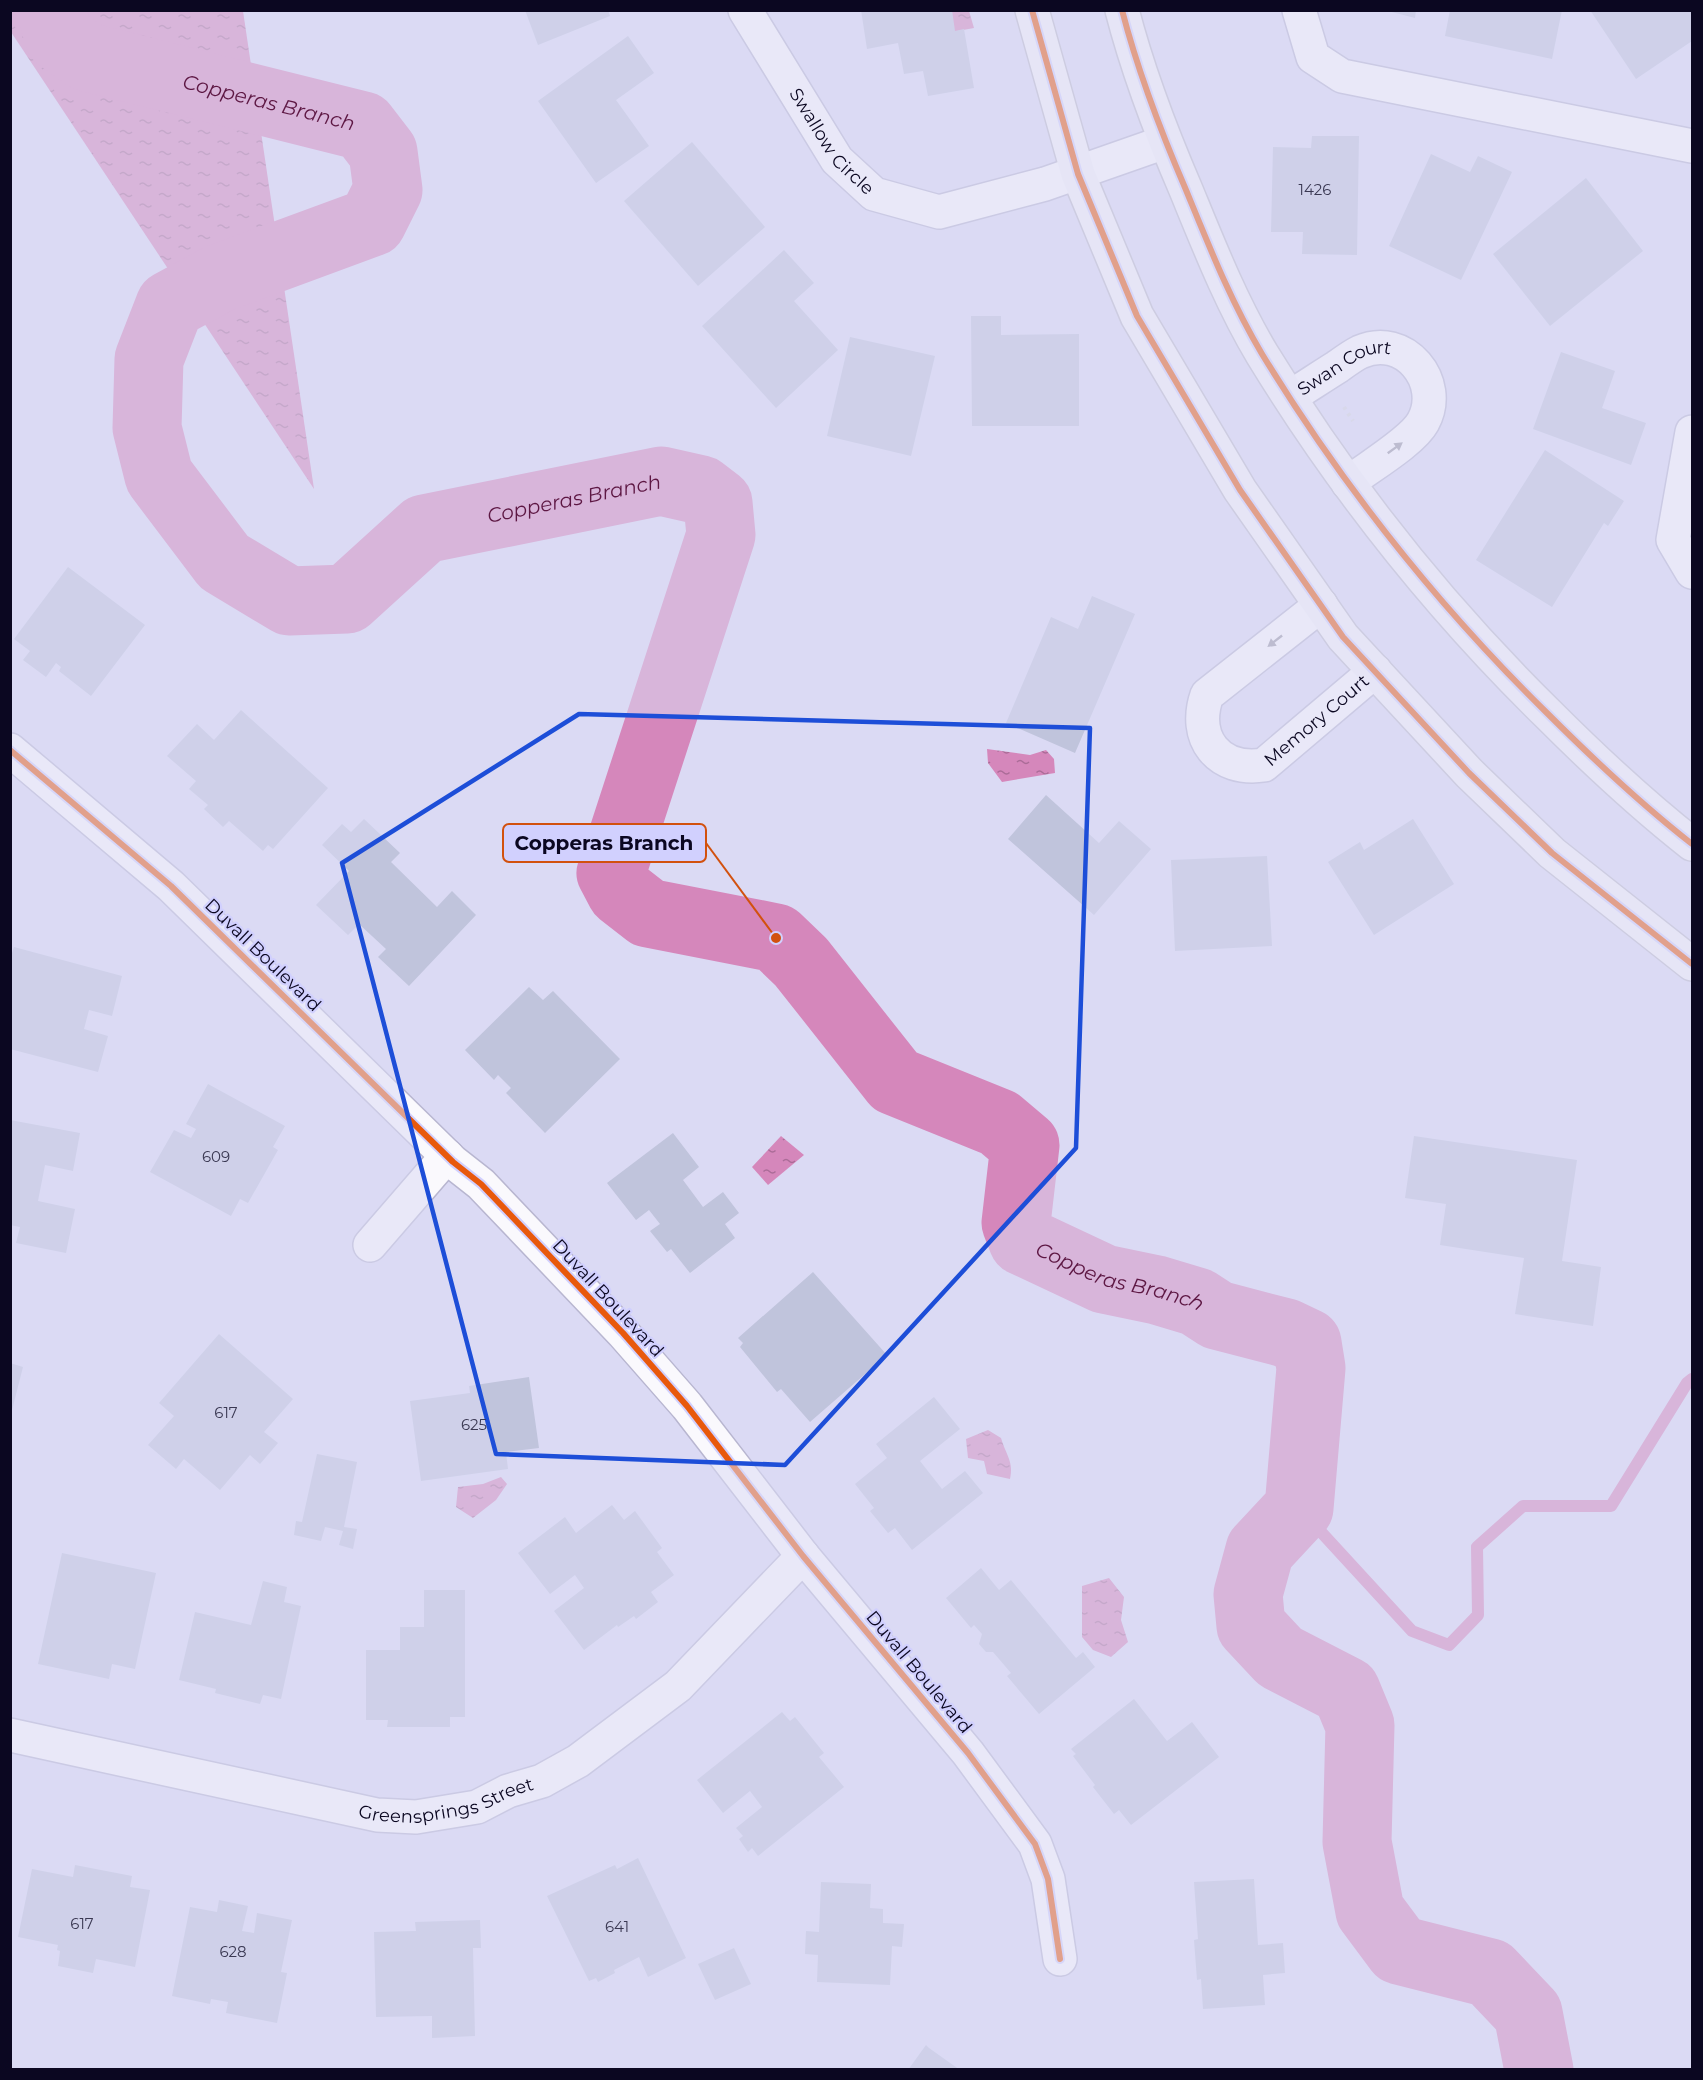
<svg xmlns="http://www.w3.org/2000/svg" width="1703" height="2080" font-family="Montserrat,sans-serif">
  <style>
    .water { fill: url(#water-ripples) }
    .lines { fill: none; stroke-linecap: round; stroke-linejoin: round }
    .stream { stroke: #d587bb; stroke-width: 12 }
    .river { stroke: #d587bb; stroke-width: 69 }
    .building { fill: #c0c4dc }
    .minor-casing { stroke: #b8b6d0; stroke-width: 36 }
    .major-casing { stroke: #bdbbca; stroke-width: 36 }
    .path { stroke: #d5d5dd; stroke-width: 4; stroke-dasharray: 3 4.5; stroke-linecap: butt }
    .minor { stroke: #faf9fd; stroke-width: 33 }
    .major { stroke: #f3f2f9; stroke-width: 33 }
    .cycleway-casing { stroke: #d1d0fe; stroke-width: 10 }
    .cycleway { stroke: #e8590c; stroke-width: 6 }
    .oneway { fill: #9a98a5 }
    .marked { fill: none; stroke: #1d4ed8; stroke-width: 4.5; stroke-linejoin: round }
    .labels { text-anchor: middle; stroke-width: 4.5; stroke-linejoin: round; paint-order: stroke }
    .number-label { font-size: 15px; fill: #3a3852 }
    .street-label { font-size: 18px; fill: #0b0721; stroke: #d1d0fe }
    .water-label { font-size: 20px; font-style: italic; fill: #5d1743; stroke: #d1d0fe }
    .leader { fill: none; stroke: #d2510e; stroke-width: 2 }
    .callout-dot { fill: #d2510e; stroke: #d1d0fe; stroke-width: 2 }
    .callout { fill: #d1d0fe; stroke: #d2510e; stroke-width: 2 }
    .callout-label { font-size: 20px; text-anchor: middle; font-weight: bold; fill: #0b0721 }
  </style>
  <defs>
    <pattern id="water-ripples" width="26" height="14" patternUnits="userSpaceOnUse" patternTransform="scale(1.5)"><rect width="26" height="14" fill="#d587bb"/><path d="M2 4q2-2 4 0t4 0M15 11q2-2 4 0t4 0" fill="none" stroke="#ab6c98"/></pattern>
  </defs>
  <rect width="100%" height="100%" fill="#dbdaf4"/>
  <g class="water">
    <polygon points="10,11 243,11 314,489 11,32"/>
    <polygon points="948,11 969,11 974,28 952,32"/>
    <polygon points="987,749 1030,755 1046,750 1054,759 1055,773 1002,782 988,763"/>
    <polygon points="781,1136 804,1155 768,1185 752,1167"/>
    <path d="M988 1430 1001 1438C1006 1455 1014 1462 1010 1479L987 1474 984 1461 968 1458 966 1439Z"/>
    <polygon points="501,1477 507,1484 496,1500 473,1518 456,1507 458,1487 483,1484"/>
    <polygon points="1109,1578 1124,1597 1121,1620 1128,1642 1111,1657 1093,1650 1082,1637 1082,1586"/>
  </g>
  <g class="lines">
    <polyline class="stream" points="1299,1508 1412,1631 1449,1645 1478,1615 1477,1547 1523,1506 1611,1506 1687,1383 1692,1379"/>
    <path class="river" id="s1" d="M51 10 59 37 87 57 363 126 383 152 388 190 372 222 220 278 170 305 149 359 147 428 159 476 224 562 289 601 347 599 424 529 661 481 701 490 718 503 721 535 611 873 621 892 648 913 776 938 801 962 895 1081 999 1123 1025 1145 1016 1223 1023 1241 1104 1279 1157 1290 1197 1302 1217 1315 1286 1333 1307 1343 1311 1368 1299 1508 1260 1550 1248 1594 1251 1626 1280 1657 1346 1691 1360 1725 1357 1842 1370 1911 1399 1950 1490 1973 1528 2013 1539 2070"/>
  </g>
  <g class="building">
    <polygon points="525,10 608,10 610,16 538,45"/>
    <polygon points="861,10 952,10 955,31 964,29 974,88 928,96 923,71 904,74 898,43 867,49"/>
    <polygon points="1384,10 1416,10 1415,18"/>
    <polygon points="1450,10 1562,10 1552,59 1445,36"/>
    <polygon points="1590,10 1692,10 1692,41 1636,79"/>
    <polygon points="628,36 654,73 616,100 649,146 596,183 538,101"/>
    <polygon points="1312,136 1359,136 1357,255 1302,254 1303,232 1271,232 1273,147 1311,148"/>
    <polygon points="692,142 765,227 698,286 624,201"/>
    <polygon points="1431,154 1470,172 1478,156 1512,172 1461,280 1389,246"/>
    <polygon points="1586,178 1643,251 1550,326 1493,254"/>
    <polygon points="784,250 814,283 794,301 838,350 776,408 702,326"/>
    <polygon points="971,316 1001,316 1001,335 1079,334 1079,426 972,426"/>
    <polygon points="850,337 935,356 911,456 827,436"/>
    <polygon points="1561,352 1615,371 1602,408 1646,423 1631,465 1533,429"/>
    <polygon points="1545,450 1624,501 1608,526 1604,523 1552,607 1476,560"/>
    <polygon points="68,567 145,625 91,696 59,671 61,667 56,663 46,677 23,660 30,651 14,639"/>
    <polygon points="1092,596 1135,614 1075,753 1006,723 1051,617 1078,629"/>
    <polygon points="241,710 328,788 273,849 268,845 263,851 229,821 223,827 204,809 208,805 189,789 196,781 167,756 197,724 214,740"/>
    <polygon points="1046,795 1099,843 1119,821 1151,849 1094,915 1008,839"/>
    <polygon points="364,819 400,853 391,862 437,907 452,891 476,915 409,986 378,957 386,949 359,924 348,935 316,905 349,871 322,845 342,824 351,832"/>
    <polygon points="1413,819 1454,884 1374,935 1328,862 1360,842 1364,850"/>
    <polygon points="1267,856 1272,946 1175,951 1171,860"/>
    <polygon points="14,947 122,976 112,1016 89,1010 84,1029 108,1036 98,1072 10,1049 10,959"/>
    <polygon points="529,987 543,1000 553,991 620,1059 545,1133 506,1093 511,1088 498,1075 494,1080 465,1050"/>
    <polygon points="208,1084 285,1126 273,1147 278,1150 248,1203 240,1199 231,1216 150,1172 174,1130 191,1138 196,1129 186,1124"/>
    <polygon points="10,1120 80,1133 73,1171 45,1165 38,1201 75,1209 66,1253 16,1243 20,1227 10,1225"/>
    <polygon points="673,1133 699,1167 683,1180 703,1207 723,1192 739,1213 725,1224 735,1238 690,1273 671,1249 667,1252 650,1231 660,1224 649,1210 636,1220 607,1183"/>
    <polygon points="1414,1136 1577,1160 1562,1261 1601,1267 1593,1326 1515,1314 1524,1258 1440,1245 1446,1204 1405,1198"/>
    <polygon points="813,1272 887,1355 810,1422 781,1389 777,1392 740,1347 743,1343 738,1338"/>
    <polygon points="219,1334 293,1399 264,1432 278,1443 260,1464 250,1455 220,1490 184,1459 176,1469 148,1445 174,1416 159,1403"/>
    <polygon points="10,1363 23,1367 11,1414 10,1414"/>
    <polygon points="529,1377 539,1448 506,1452 508,1469 421,1481 410,1401 470,1393 469,1386"/>
    <polygon points="934,1397 960,1429 920,1461 942,1489 965,1471 983,1493 912,1550 895,1528 888,1533 870,1511 874,1508 855,1484 887,1458 876,1444"/>
    <polygon points="317,1454 357,1462 344,1527 357,1529 353,1549 339,1545 343,1531 325,1527 321,1541 294,1535 296,1521 302,1522"/>
    <polygon points="612,1505 624,1520 635,1511 662,1548 657,1552 674,1575 651,1592 658,1602 636,1619 634,1616 618,1627 617,1625 584,1650 554,1611 584,1588 575,1575 550,1594 518,1553 565,1517 576,1533"/>
    <polygon points="62,1553 156,1573 135,1669 112,1664 109,1679 38,1664"/>
    <polygon points="981,1568 999,1590 1011,1580 1076,1658 1083,1652 1095,1667 1039,1714 1007,1676 1011,1673 993,1652 986,1652 979,1644 982,1634 974,1625 971,1628 946,1598"/>
    <polygon points="263,1581 287,1587 284,1602 301,1606 281,1699 263,1695 260,1704 215,1693 216,1689 179,1680 195,1612 251,1625"/>
    <polygon points="424,1590 465,1590 465,1717 450,1717 450,1727 387,1727 388,1720 366,1720 366,1650 400,1650 400,1627 424,1627"/>
    <polygon points="1134,1699 1167,1741 1192,1722 1219,1757 1131,1825 1119,1810 1114,1814 1093,1787 1095,1785 1073,1756 1076,1754 1071,1749"/>
    <polygon points="782,1712 790,1721 795,1717 824,1753 819,1757 844,1787 758,1856 752,1848 748,1852 739,1839 743,1836 736,1828 762,1807 750,1791 723,1813 697,1780"/>
    <polygon points="638,1858 686,1958 648,1977 639,1957 614,1970 615,1973 598,1982 596,1978 589,1981 547,1896 615,1865 617,1869"/>
    <polygon points="75,1865 132,1876 130,1887 150,1890 135,1967 96,1959 93,1973 58,1966 60,1951 57,1950 58,1945 18,1937 32,1869 73,1877"/>
    <polygon points="1254,1879 1258,1945 1283,1943 1285,1973 1263,1975 1265,2005 1203,2009 1201,1979 1197,1980 1194,1940 1198,1939 1194,1882"/>
    <polygon points="821,1882 871,1884 870,1908 883,1909 883,1923 904,1924 902,1947 892,1946 890,1985 817,1982 818,1955 805,1954 806,1931 819,1932"/>
    <polygon points="219,1900 248,1906 242,1931 254,1933 257,1913 292,1920 281,1972 287,1973 277,2023 226,2013 228,2002 211,1999 210,2004 172,1996 190,1907 217,1912"/>
    <polygon points="480,1920 481,1948 473,1948 475,2036 432,2038 432,2016 376,2017 374,1932 416,1931 415,1922"/>
    <polygon points="734,1948 751,1984 715,2000 698,1964"/>
    <polygon points="926,2045 929,2048 960,2070 908,2070"/>
  </g>
  <g class="lines">
    <defs>
      <g id="minor">
        <path id="s2" d="M745 10 837 160 874 194 939 212 1045 184 1165 142"/>
        <polyline points="1299,10 1313,57 1342,76 1692,146"/>
        <path id="s3" d="M1290 397C1306 387 1321 377 1337 367 1344 362 1352 356 1360 352 1404 332 1445 382 1423 422 1412 442 1367 468 1348 483"/>
        <polyline points="1692,432 1673,540 1692,572"/>
        <path id="s4" d="M1321 605 1207 695C1192 738 1218 772 1264 765L1375 671"/>
        <polyline points="10,750 171,886 453,1162 481,1184 623,1333 687,1406 803,1556 968,1753 1035,1844 1048,1879 1060,1959"/>
        <polyline points="370,1245 447,1156"/>
        <path id="s5" d="M10 1735 377 1815 416 1817 477 1807 508 1791 542 1781 578 1761 678 1686 803 1556"/>
      </g>
      <g id="major">
        <polyline points="1032,10 1078,174 1137,316 1240,490 1343,637 1469,773 1552,853 1692,964"/>
        <path d="M1122 10C1138 72 1161 132 1186 190 1209 246 1231 302 1262 354 1342 485 1437 605 1547 713 1593 759 1641 804 1692 844"/>
      </g>
    </defs>
    <use href="#minor" class="minor-casing"/>
    <use href="#major" class="major-casing"/>
    <polyline class="path" points="1344,407 1353,421"/>
    <use href="#minor" class="minor"/>
    <use href="#major" class="major"/>
    <defs>
      <g id="cycleway">
        <polyline points="1032,10 1078,174 1137,316 1240,490 1343,637 1469,773 1552,853 1692,964"/>
        <path d="M1122 10C1138 72 1161 132 1186 190 1209 246 1231 302 1262 354 1342 485 1437 605 1547 713 1593 759 1641 804 1692 844"/>
        <polyline points="10,750 171,886 453,1162 481,1184 623,1333 687,1406 803,1556 968,1753 1035,1844 1048,1879 1060,1959"/>
      </g>
    </defs>
    <use href="#cycleway" class="cycleway-casing"/>
    <use href="#cycleway" class="cycleway"/>
  </g>
  <defs><path id="oneway-solid" d="M-6-.8H1V-3.2L6.5 0L1 3.2V.8H-6Z" transform="scale(1.5)"/></defs>
  <g class="oneway">
    <use href="#oneway-solid" transform="translate(1395 448) rotate(-36)"/>
    <use href="#oneway-solid" transform="translate(1275 641) rotate(142)"/>
  </g>
  <path d="M0 0H1703V2080H0ZM579 714 1090 728 1076 1148 785 1465 496 1454 342 863Z" fill="#dbdaf4" fill-opacity=".55" fill-rule="evenodd"/>
  <path class="marked" d="M579 714 1090 728 1076 1148 785 1465 496 1454 342 863Z"/>
  <g class="labels">
    <g class="number-label">
      <text x="1315" y="195">1426</text>
      <text x="216" y="1162">609</text>
      <text x="226" y="1418">617</text>
      <text x="474" y="1430">625</text>
      <text x="82" y="1929">617</text>
      <text x="617" y="1932">641</text>
      <text x="233" y="1957">628</text>
    </g>
    <g class="street-label">
      <text dy="6" stroke="none"><textPath href="#s2" startOffset="158">Swallow Circle</textPath></text>
      <text dy="6" stroke="none"><textPath href="#s3" startOffset="63">Swan Court</textPath></text>
      <text dy="6" stroke="none"><textPath href="#s4" startOffset="327">Memory Court</textPath></text>
      <text transform="translate(263 955) rotate(44)" y="6">Duvall Boulevard</text>
      <text transform="translate(608 1298) rotate(47)" y="6">Duvall Boulevard</text>
      <text transform="translate(919 1672) rotate(50)" y="6">Duvall Boulevard</text>
      <text dy="6" stroke="none"><textPath href="#s5" startOffset="447">Greensprings Street</textPath></text>
    </g>
    <g class="water-label">
      <text dy="7" stroke="none"><textPath href="#s1" startOffset="250">Copperas Branch</textPath></text>
      <text dy="7" stroke="none"><textPath href="#s1" startOffset="1348">Copperas Branch</textPath></text>
      <text dy="7" stroke="none"><textPath href="#s1" startOffset="2607">Copperas Branch</textPath></text>
    </g>
  </g>
  <path class="leader" d="M776 938L706 843"/>
  <circle class="callout-dot" cx="776" cy="938" r="6"/>
  <rect class="callout" x="503" y="824" width="203" height="38" rx="6"/>
  <g class="callout-label">
    <text x="604" y="850">Copperas Branch</text>
  </g>
  <rect width="1703" height="2080" fill="none" stroke="#0b0721" stroke-width="24"/>
</svg>
